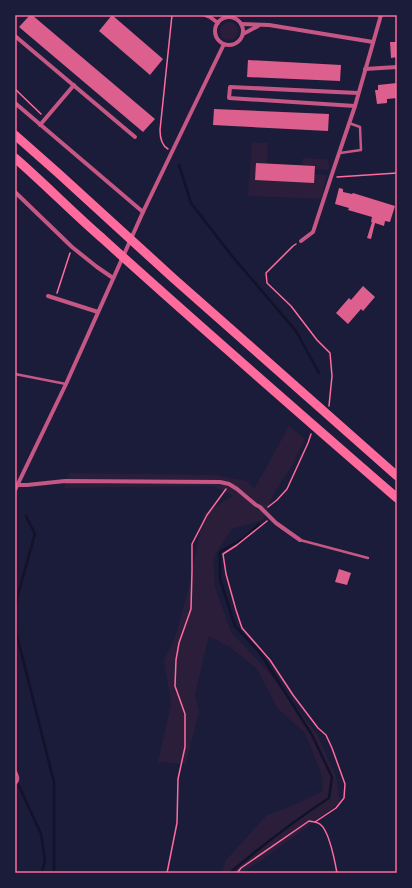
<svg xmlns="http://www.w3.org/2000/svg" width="412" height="888" font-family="'PT Sans',sans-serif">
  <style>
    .green { fill: #2a1e3b }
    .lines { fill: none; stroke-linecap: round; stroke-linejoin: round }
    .stream { stroke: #12122b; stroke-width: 2.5 }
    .building { fill: #dd5f8e }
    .path { stroke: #ff6b9d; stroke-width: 1.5 }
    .service { stroke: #c65784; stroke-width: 2.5 }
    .minor { stroke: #c65784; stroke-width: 4 }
    .motorway { stroke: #ff6b9d; stroke-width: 9 }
    .neatline { fill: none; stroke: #ff6b9d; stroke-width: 1.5 }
  </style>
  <rect width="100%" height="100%" fill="#1b1b3a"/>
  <g class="green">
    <circle cx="229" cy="31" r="9"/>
    <polygon points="252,142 268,143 267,164 256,163 314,174 327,175 321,199 248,196"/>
    <polygon points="303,158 326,159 330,165 329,170 314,169 314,166 302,165"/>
    <polygon points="289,426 305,439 291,467 274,493 263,520 232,529 213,558 215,587 231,632 267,670 317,734 336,776 340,803 263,859 242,873 222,873 226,860 267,815 287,808 323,791 322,776 305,733 278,709 257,669 231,648 209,636 195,694 199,711 186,764 158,762 171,704 164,660 174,640 187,595 204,513 233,496 214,486 64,488 69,473 214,475 247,481 254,489"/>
  </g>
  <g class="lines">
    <g class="stream">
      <polyline points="179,165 191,203 232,256 296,331 319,373"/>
      <polyline points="15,605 35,534 26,516"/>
      <polyline points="15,628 54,782 54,873"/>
      <polyline points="19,786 41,834 45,860 42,873"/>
      <path d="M232 871C263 845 295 820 329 798L332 777 312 735 260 653 235 626 220 579V552L246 537 259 524"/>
    </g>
  </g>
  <g class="building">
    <polygon points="30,15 32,15 155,119 143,132 19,27"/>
    <polygon points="112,15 163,59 150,75 99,31"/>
    <polygon points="390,42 397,42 397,57 391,58"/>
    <polygon points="248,60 341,65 340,81 247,77"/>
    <polygon points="397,83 397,98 387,99 387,103 377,104 375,90 378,90 378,85"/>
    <polygon points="214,109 329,114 328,131 213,125"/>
    <polygon points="256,163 315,166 314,183 255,180"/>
    <polygon points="339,188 343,189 343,192 352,194 353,193 395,206 390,222 385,221 384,226 375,223 371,239 367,238 372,222 371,222 372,217 348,210 349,208 335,204"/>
    <polygon points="363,286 375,297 363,311 361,309 348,324 336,313 349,298 351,300"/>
    <polygon points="339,569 351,573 347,585 335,582"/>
  </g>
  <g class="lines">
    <g class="path">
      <polyline points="15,89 41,114"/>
      <path d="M168 149C161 145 160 137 160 130L172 15"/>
      <polyline points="337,177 397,173"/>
      <polyline points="296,244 293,246 266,273 267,283 291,306 317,340 330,353 332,376 329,406"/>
      <polyline points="57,293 70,253"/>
      <polyline points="268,507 277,500 287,489 308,443 311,434"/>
      <polyline points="267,521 237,545 223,554 226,574 236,610 242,628 270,660 293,695 318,728 326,735 332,748 345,784 344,798 336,808 315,822"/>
      <polyline points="167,873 177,823 178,779 185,747 185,714 175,686 176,660 179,643 191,609 192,571 192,544 207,515 226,489"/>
      <path d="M237 873 241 868 309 821C314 822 318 822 321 825 329 832 335 862 337 873"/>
    </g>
    <g class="service">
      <polyline points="340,153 361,150 360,127 349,123"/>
      <polyline points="15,374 66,384"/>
      <polyline points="300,540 368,558"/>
      <path d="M15 770C18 776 20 780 15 784"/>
    </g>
    <g class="minor">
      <polyline points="205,15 210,17 218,23"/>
      <circle cx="229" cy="31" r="14"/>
      <polyline points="241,24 269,25 373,42"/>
      <polyline points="243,34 258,26"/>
      <polyline points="15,36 135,137"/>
      <polyline points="365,69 397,67"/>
      <polyline points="15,103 143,212"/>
      <polyline points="355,106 229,98 230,87 358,93"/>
      <polyline points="40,125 74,85"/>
      <polyline points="15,192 72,247 97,267 113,278"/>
      <polyline points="301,241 313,232 331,177 355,106 381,15"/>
      <polyline points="48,296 98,312"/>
      <polyline points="17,485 27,485 65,481 220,482 229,484 237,489 256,505 260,507 276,523 300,540"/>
      <polyline points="15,490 66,384 143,212 224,44"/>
    </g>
    <g class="motorway">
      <polyline points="15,135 58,173 173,278 397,476"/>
      <path d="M15 158C45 184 72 212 102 238 199 326 298 412 397 498"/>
    </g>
  </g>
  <rect width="412" height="888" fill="none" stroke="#1b1b3a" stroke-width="32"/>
  <rect x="16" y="16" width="380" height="856" class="neatline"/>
</svg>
